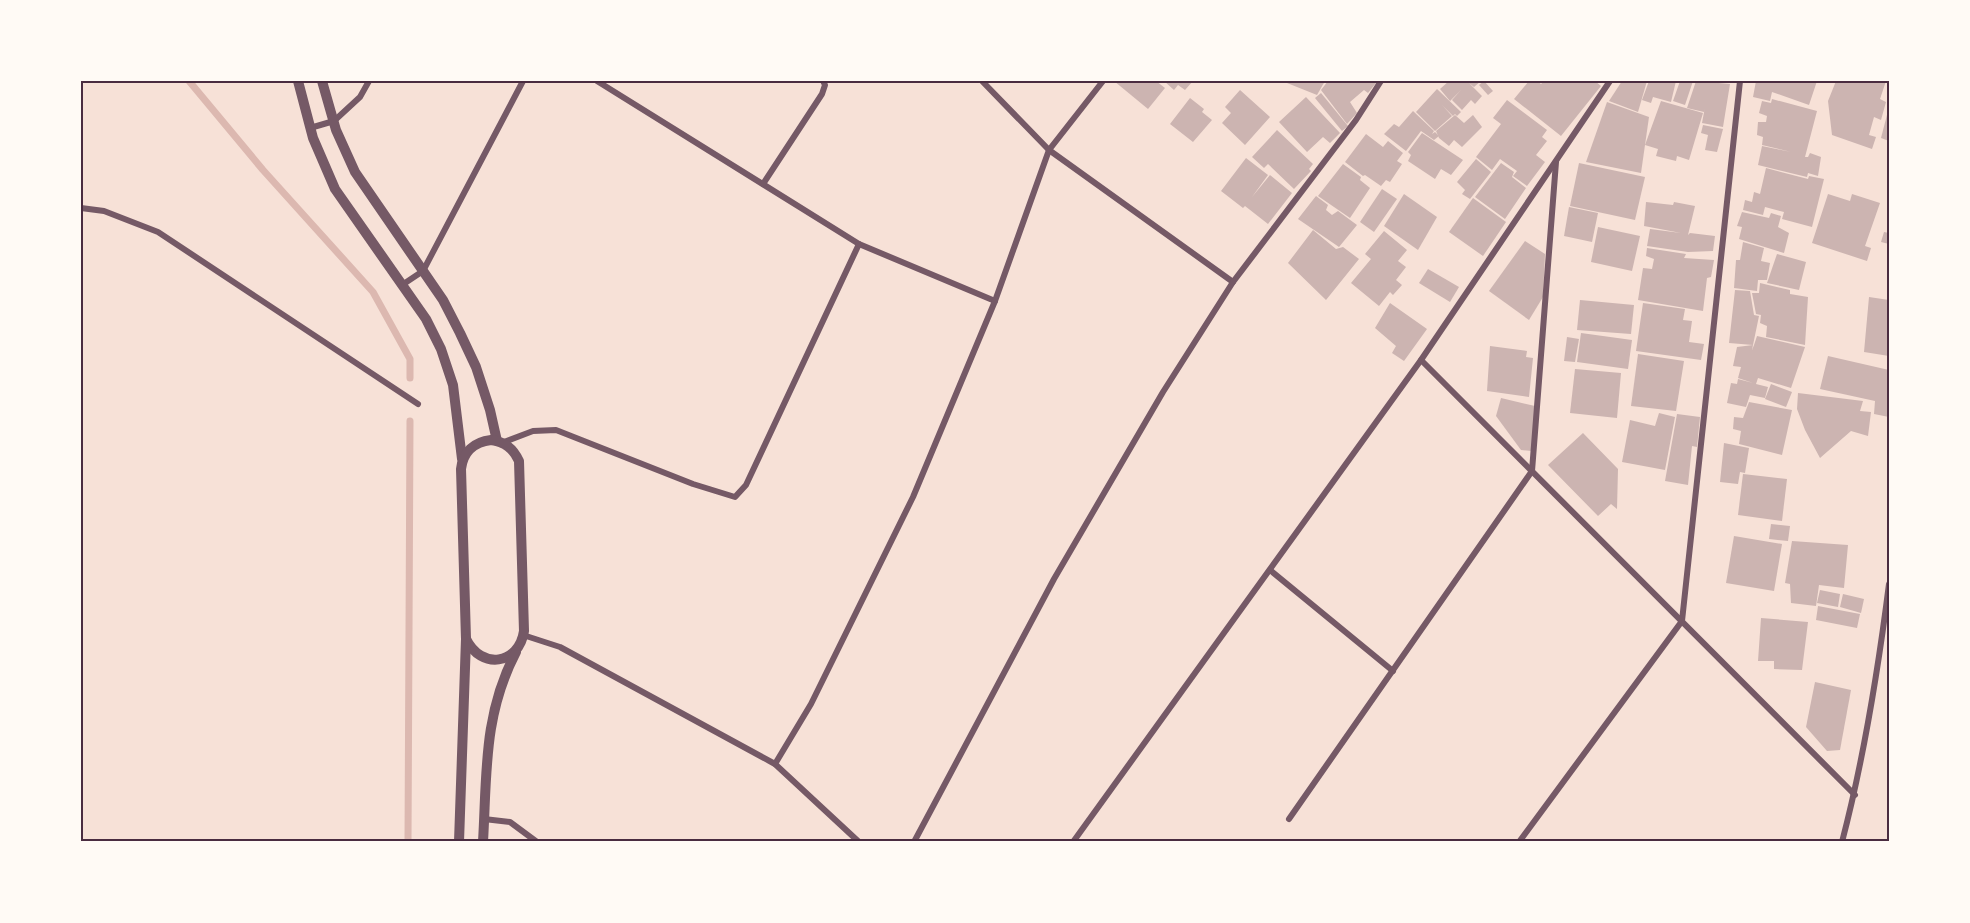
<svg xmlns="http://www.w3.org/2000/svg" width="1970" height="923" font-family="Lato,sans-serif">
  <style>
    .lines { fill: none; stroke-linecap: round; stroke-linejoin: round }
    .stream { stroke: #dcb8b0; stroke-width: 7 }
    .building { fill: #ccb4b1 }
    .minor { stroke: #755966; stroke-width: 6 }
    .tertiary { stroke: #755966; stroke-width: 10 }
    .neatline { fill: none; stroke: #4a2c40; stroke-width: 2 }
  </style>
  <rect width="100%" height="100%" fill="#f7e1d7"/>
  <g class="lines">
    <g class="stream">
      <polyline points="189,81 263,170 373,292 410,359 410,378"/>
      <polyline points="408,842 410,421"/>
    </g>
  </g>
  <g class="building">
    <polygon points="1114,81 1156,81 1165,88 1148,109"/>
    <polygon points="1164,81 1193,81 1185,90 1178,85 1174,90"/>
    <polygon points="1282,81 1325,81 1317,95"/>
    <polygon points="1328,81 1374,81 1376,83 1368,93 1364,90 1350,102 1357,113 1347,124 1321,90"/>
    <polygon points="1449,81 1481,81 1474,87 1469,83 1482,96 1475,104 1471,100 1462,110 1452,100 1461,90 1450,101 1440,89"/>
    <polygon points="1484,81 1493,91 1488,95 1479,85"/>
    <polygon points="1529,81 1537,81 1541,84 1544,81 1595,81 1601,86 1561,136 1514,99"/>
    <polygon points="1622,81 1647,81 1638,112 1609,101"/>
    <polygon points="1649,81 1676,81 1671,102 1653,97 1651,103 1642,100"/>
    <polygon points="1680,81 1693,81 1685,105 1673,101"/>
    <polygon points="1696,81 1730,84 1723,127 1702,123 1705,107 1704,112 1687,108"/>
    <polygon points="1756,81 1817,81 1809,105 1772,92 1770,101 1753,97"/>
    <polygon points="1836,81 1886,81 1880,99 1886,102 1881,120 1874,117 1869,135 1876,137 1872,149 1832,135 1828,101"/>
    <polygon points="1437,89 1461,112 1457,116 1455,114 1453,116 1442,105 1452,116 1435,131 1416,112"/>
    <polygon points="1240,90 1270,117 1245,145 1222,123 1231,113 1225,107"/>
    <polygon points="1321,93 1348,126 1342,131 1315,98"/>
    <polygon points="1306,97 1340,133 1330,143 1323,137 1307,152 1279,122"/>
    <polygon points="1190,98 1204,109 1202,112 1212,120 1193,142 1170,124"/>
    <polygon points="1772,99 1817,111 1805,157 1808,157 1810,153 1821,157 1818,176 1808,173 1807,177 1758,165 1762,146 1791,152 1762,145 1763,137 1757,135 1758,122 1766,122 1767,116 1759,113 1762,101 1771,103"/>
    <polygon points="1507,100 1547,130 1542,137 1547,141 1536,155 1545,162 1527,186 1513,176 1517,171 1500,159 1492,170 1476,157 1501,124 1493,118"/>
    <polygon points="1661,101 1703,113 1689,160 1677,156 1676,161 1656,156 1658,149 1645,145"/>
    <polygon points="1607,102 1649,117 1641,173 1586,162"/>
    <polygon points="1413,111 1434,131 1432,134 1435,132 1439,136 1434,140 1421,131 1406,151 1384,134 1394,124 1399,127"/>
    <polygon points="1888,111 1889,111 1889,141 1881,138"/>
    <polygon points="1455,115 1464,123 1473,115 1482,127 1462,147 1454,140 1449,146 1439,138 1436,131"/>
    <polygon points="1703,125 1723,129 1717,152 1705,150 1708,135 1701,133"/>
    <polygon points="1277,130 1313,164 1309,169 1311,171 1294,189 1268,164 1264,168 1252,157"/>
    <polygon points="1422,133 1463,160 1451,175 1441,169 1435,179 1408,161 1411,155 1408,152"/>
    <polygon points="1366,134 1383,147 1388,141 1403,153 1397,161 1402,164 1390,182 1386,180 1381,186 1365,175 1363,176 1345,162"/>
    <polygon points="1246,158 1268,175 1252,197 1270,175 1292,193 1268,224 1245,206 1243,208 1221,191"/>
    <polygon points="1476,159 1491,172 1470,199 1462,194 1465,190 1457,182"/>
    <polygon points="1501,163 1514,172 1512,177 1526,188 1505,219 1475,197"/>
    <polygon points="1579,163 1645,177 1635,220 1570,206"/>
    <polygon points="1343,164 1361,177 1360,180 1370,188 1350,218 1318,196"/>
    <polygon points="1766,168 1808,179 1809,176 1824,179 1812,227 1782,219 1784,212 1765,207 1763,215 1743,210 1745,200 1752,202 1754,192 1760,194"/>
    <polygon points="1382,189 1397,199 1374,232 1360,222"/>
    <polygon points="1404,194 1437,217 1418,250 1384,226"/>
    <polygon points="1828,194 1850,201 1852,194 1880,203 1865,246 1871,248 1867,261 1812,243"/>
    <polygon points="1316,196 1328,205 1326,210 1332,215 1338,211 1357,225 1339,247 1298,219"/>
    <polygon points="1473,198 1506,222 1483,256 1449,232"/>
    <polygon points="1646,202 1673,205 1674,202 1695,206 1688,235 1690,233 1715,236 1713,251 1688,252 1647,246 1650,229 1681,233 1644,226"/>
    <polygon points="1569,207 1598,213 1592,242 1564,236"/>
    <polygon points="1742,212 1769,218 1771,213 1781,216 1778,227 1789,233 1784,253 1739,239 1742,227 1737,226"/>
    <polygon points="1598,227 1640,236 1632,271 1591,262"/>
    <polygon points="1313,230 1336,249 1343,247 1359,259 1326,300 1288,263"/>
    <polygon points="1384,231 1407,250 1398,261 1406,267 1396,280 1402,285 1393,295 1390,292 1379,306 1351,283 1371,259 1365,254"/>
    <polygon points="1884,232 1889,233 1889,244 1881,242"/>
    <polygon points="1525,241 1545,254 1543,297 1529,320 1489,291"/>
    <polygon points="1743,242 1764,248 1761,261 1770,263 1767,280 1758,280 1757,291 1734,288 1736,260 1740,260"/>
    <polygon points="1647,248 1686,254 1684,258 1714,260 1711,277 1707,278 1703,311 1638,300 1643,268 1652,269 1654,259 1646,256"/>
    <polygon points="1777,254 1806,262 1799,290 1767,283"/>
    <polygon points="1428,269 1459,287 1450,302 1419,283"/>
    <polygon points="1760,283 1790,290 1790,294 1808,297 1805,345 1766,337 1767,326 1760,323 1761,315 1756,314 1752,293 1759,293"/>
    <polygon points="1735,290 1750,291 1754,315 1759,316 1753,345 1729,343"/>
    <polygon points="1869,297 1889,300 1889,356 1864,352"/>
    <polygon points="1580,300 1634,305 1631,334 1577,330"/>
    <polygon points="1390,303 1427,329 1404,361 1392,353 1396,346 1375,328"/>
    <polygon points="1643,303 1685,309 1683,320 1692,321 1689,342 1704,344 1701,360 1636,351"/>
    <polygon points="1581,333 1632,340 1628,369 1577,362"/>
    <polygon points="1757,336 1805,347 1791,388 1758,378 1756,384 1768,387 1765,398 1750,395 1746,407 1727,403 1731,383 1737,384 1738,379 1753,383 1738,378 1741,367 1733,366 1737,347 1753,345 1752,350 1754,345 1757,345 1754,345"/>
    <polygon points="1567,337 1579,339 1575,362 1564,361"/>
    <polygon points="1490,346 1527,351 1526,357 1533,358 1529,397 1487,391"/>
    <polygon points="1638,354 1684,361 1676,411 1631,406"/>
    <polygon points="1828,356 1889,370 1889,417 1874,414 1875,401 1820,389"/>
    <polygon points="1575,369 1621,373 1617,418 1570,413"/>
    <polygon points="1771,384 1792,392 1786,407 1765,399"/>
    <polygon points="1798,393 1863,401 1860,411 1871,412 1868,436 1851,431 1820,458 1805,430 1797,409"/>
    <polygon points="1501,398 1535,406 1532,451 1521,450 1496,416"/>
    <polygon points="1749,402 1792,410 1782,455 1739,444 1741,431 1733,429 1734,417 1743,418"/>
    <polygon points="1659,413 1675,417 1665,470 1622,462 1630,420 1655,426"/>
    <polygon points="1677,414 1700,417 1697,447 1692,446 1688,485 1665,481"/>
    <polygon points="1583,433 1618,469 1617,509 1611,504 1598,516 1548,465"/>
    <polygon points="1724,443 1749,448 1745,473 1740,472 1738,484 1720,482"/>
    <polygon points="1743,474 1787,479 1782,521 1738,515"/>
    <polygon points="1771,524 1790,526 1788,541 1769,539"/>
    <polygon points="1734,536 1782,544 1774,591 1726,583"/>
    <polygon points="1792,541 1848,545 1844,588 1819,585 1816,606 1791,603 1790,584 1785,583"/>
    <polygon points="1820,590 1840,594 1838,607 1817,603"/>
    <polygon points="1843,594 1864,599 1861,613 1840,607"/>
    <polygon points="1818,606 1860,614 1857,628 1816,620"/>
    <polygon points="1761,618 1808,622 1802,670 1774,669 1774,661 1758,661"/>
    <polygon points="1815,682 1851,690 1840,750 1827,751 1806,727"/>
  </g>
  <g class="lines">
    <g class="minor">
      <polyline points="597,81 859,244 995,301"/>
      <polyline points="982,81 1049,150 1233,282"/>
      <polyline points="310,128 334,121 360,97 369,81"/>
      <polyline points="763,184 822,94 825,85 823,81"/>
      <polyline points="81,208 104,211 158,232 418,404"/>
      <polyline points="402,285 423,271 523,81"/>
      <polyline points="1421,360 1855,795"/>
      <polyline points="504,442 533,431 556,430 693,484 735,497 746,485 859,244"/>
      <polyline points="1270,570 1393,671"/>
      <polyline points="523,635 560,647 775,764 859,842"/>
      <polyline points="775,764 811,704 913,497 995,301 1049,150 1103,81"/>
      <polyline points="484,819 510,822 537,842"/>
      <polyline points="1289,819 1532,471 1556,162"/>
      <polyline points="914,842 1054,579 1163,392 1233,282 1356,120 1381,81"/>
      <polyline points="1073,842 1421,360 1610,81"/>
      <polyline points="1519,842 1682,621 1740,81"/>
      <path d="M1842 842C1864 758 1878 671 1889 584"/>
    </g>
    <g class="tertiary">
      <polyline points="298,81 313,138 335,189 426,319 441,349 453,385 462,459"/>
      <polyline points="322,81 336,130 355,172 443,300 460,333 476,367 490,410 497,441"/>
      <path d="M491 440C505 442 513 448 519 461L524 631C519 665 481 670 466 639L461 469C463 452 474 442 491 440Z"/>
      <polyline points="459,842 466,639"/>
      <path d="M483 842C487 774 483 715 516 652"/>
    </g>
  </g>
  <rect width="1970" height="923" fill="none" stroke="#fffaf5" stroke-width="165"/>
  <rect x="82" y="82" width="1806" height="758" class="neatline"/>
</svg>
